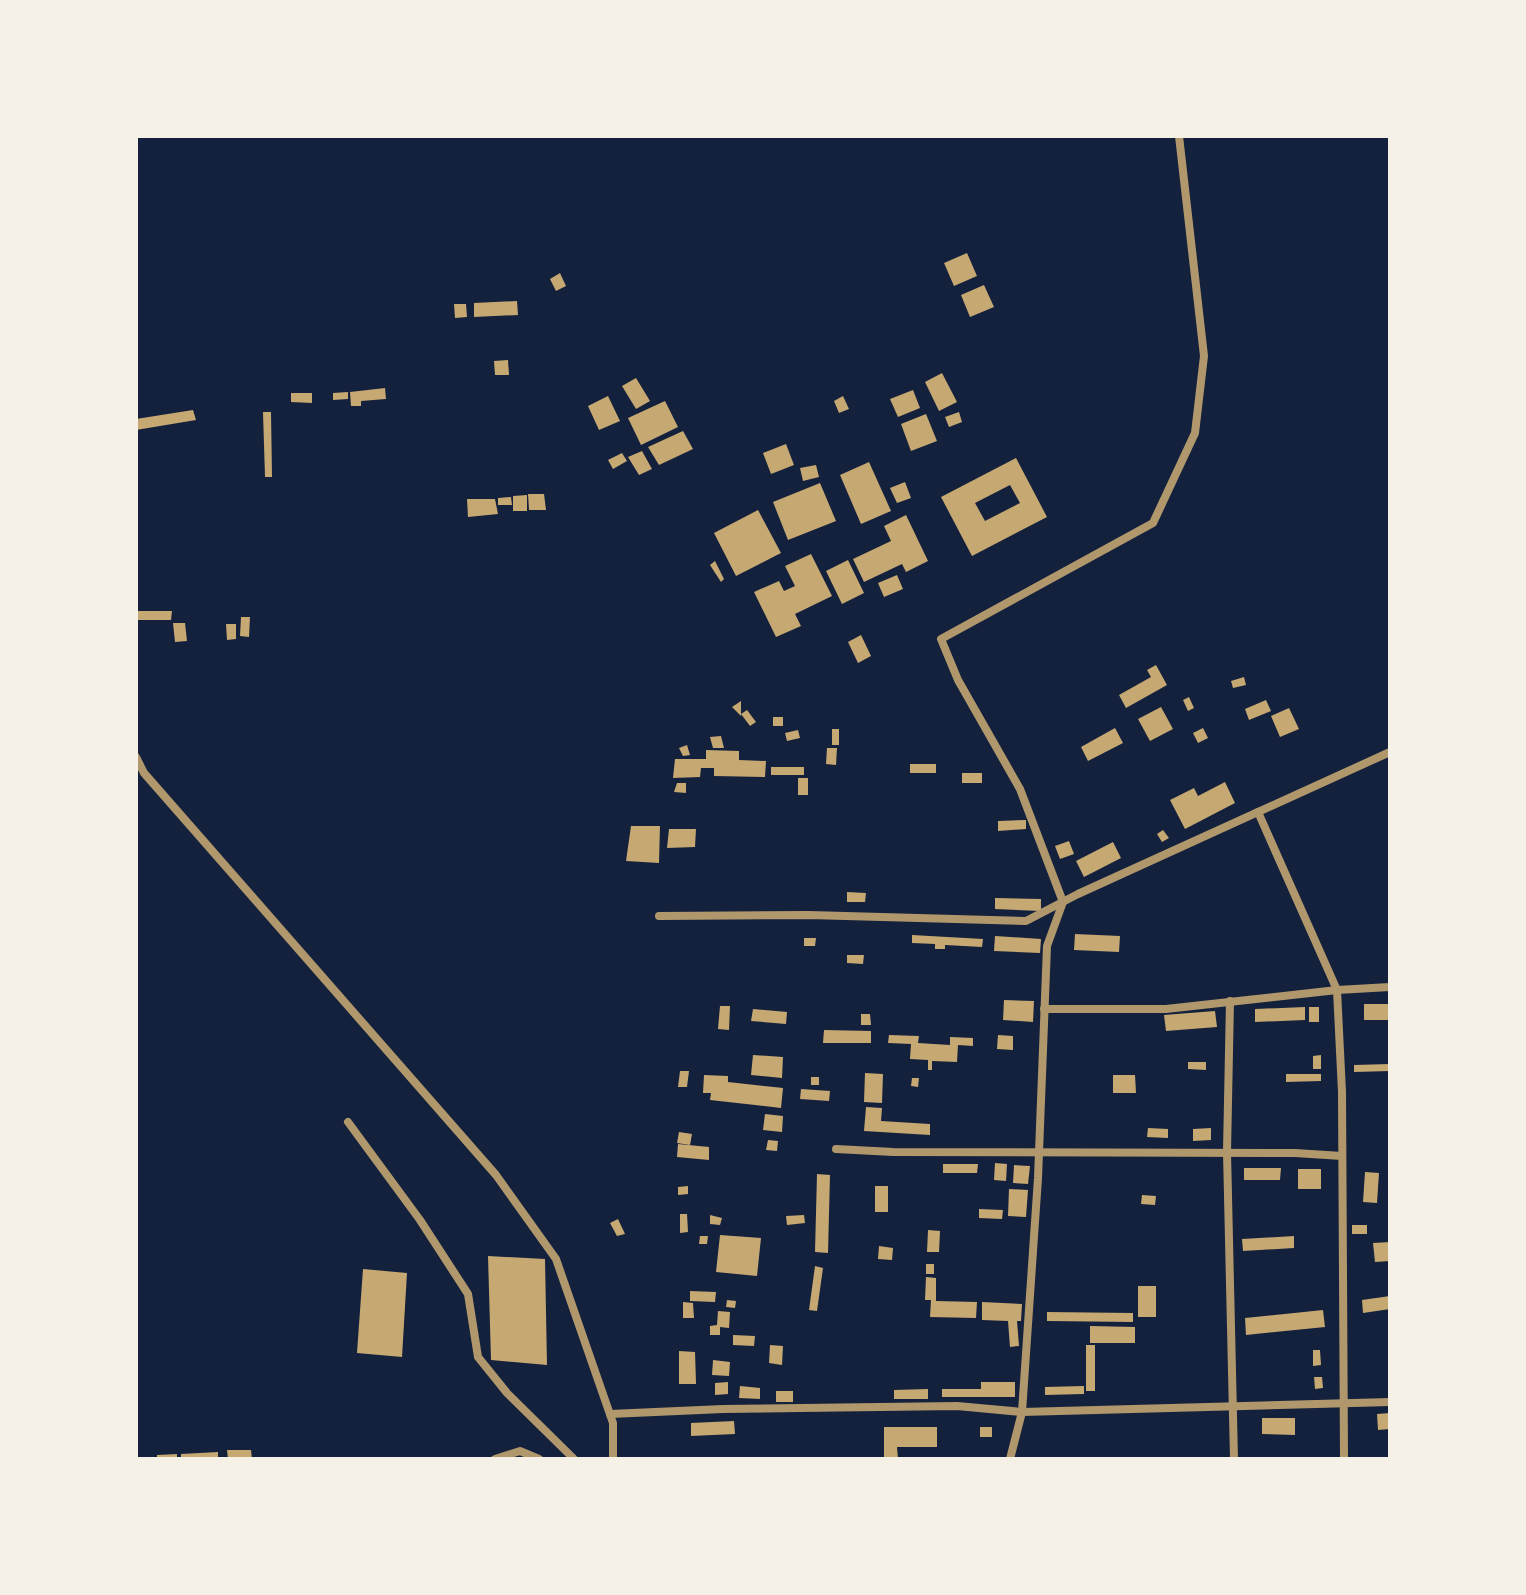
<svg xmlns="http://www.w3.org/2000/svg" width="1526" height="1595" font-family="Helvetica,sans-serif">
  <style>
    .building { fill: #c6a872; fill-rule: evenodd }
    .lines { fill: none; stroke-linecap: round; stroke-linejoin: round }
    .minor { stroke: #b1986c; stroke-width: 8 }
  </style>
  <rect width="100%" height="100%" fill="#14213d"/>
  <g class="building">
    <polygon points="967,253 977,276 954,286 944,263"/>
    <polygon points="560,273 566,286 556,291 550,279"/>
    <polygon points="984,285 994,307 970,317 961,295"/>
    <polygon points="517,301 518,315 474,317 474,303"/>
    <polygon points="454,304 466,304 467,317 455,318"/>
    <polygon points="508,360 509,375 495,375 494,361"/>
    <polygon points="942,373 957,402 939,411 925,382"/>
    <polygon points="636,378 650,401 636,409 622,386"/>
    <polygon points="385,388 386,399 361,401 361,406 351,406 350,392"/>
    <polygon points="913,390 920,408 898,417 890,399"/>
    <polygon points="348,392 348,399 333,400 333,393"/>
    <polygon points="291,393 312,393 312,403 291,402"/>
    <polygon points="608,396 620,421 599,430 588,406"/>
    <polygon points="843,396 849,409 839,413 834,401"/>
    <polygon points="665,401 678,427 641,445 628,418"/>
    <polygon points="193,410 196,420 136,430 136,419"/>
    <polygon points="263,412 271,412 272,477 265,477"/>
    <polygon points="959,412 962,422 949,427 945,417"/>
    <polygon points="926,414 937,441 911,451 901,424"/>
    <polygon points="683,431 693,449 659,465 648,447"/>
    <polygon points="786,444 794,465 771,474 763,453"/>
    <polygon points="642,451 652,469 639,475 628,457"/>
    <polygon points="622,453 627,461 613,469 608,460"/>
    <path d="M1016 458 1047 517 972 556 941 497ZM1010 485 1020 503 985 521 975 503Z"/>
    <polygon points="869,462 891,511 861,524 840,475"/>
    <polygon points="816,465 819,477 803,481 800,468"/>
    <polygon points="905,482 911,498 897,503 890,488"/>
    <polygon points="820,483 836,521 788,540 773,502"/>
    <polygon points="528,494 544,494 546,510 529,510"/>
    <polygon points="527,495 527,511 513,511 513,496"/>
    <polygon points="511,497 512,505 498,505 498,498"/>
    <polygon points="467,499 495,499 498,514 468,517"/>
    <polygon points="758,510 781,553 736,576 714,533"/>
    <polygon points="906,515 928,561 906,572 902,564 864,582 853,559 891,541 884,526"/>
    <polygon points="811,554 832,596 795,614 801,626 776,637 754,592 779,581 784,591 795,586 785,566"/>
    <polygon points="848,560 864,593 842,604 826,571"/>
    <polygon points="715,561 724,579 721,582 710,565"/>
    <polygon points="897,575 903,589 884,597 878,583"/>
    <polygon points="136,611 172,611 171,620 136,620"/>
    <polygon points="241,617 250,617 249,637 240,636"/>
    <polygon points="173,623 185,623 187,641 175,642"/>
    <polygon points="226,624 236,624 236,639 227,640"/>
    <polygon points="861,635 871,656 858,663 848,642"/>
    <polygon points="1156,665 1167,685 1126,708 1119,695 1151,677 1147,670"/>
    <polygon points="1244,677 1246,685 1233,688 1231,681"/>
    <polygon points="1189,697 1194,708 1188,711 1183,700"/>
    <polygon points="1266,700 1271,711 1249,720 1245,709"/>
    <polygon points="741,701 741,716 732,707"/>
    <polygon points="1161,707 1173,729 1150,741 1138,719"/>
    <polygon points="1289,708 1299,729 1280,737 1271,716"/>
    <polygon points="747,710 756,722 750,726 741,714"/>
    <rect x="773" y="717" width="10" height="9"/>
    <polygon points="1115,728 1123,743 1088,761 1081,747"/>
    <polygon points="1203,728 1208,738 1198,743 1193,733"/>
    <rect x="832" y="729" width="7" height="16"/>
    <polygon points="798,730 800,738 787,741 785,733"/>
    <polygon points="721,736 724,748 713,748 710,737"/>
    <polygon points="687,745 690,755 683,756 679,748"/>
    <polygon points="827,748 837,748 836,765 826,764"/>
    <polygon points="706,750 739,751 739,760 766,761 765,777 714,776 714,768 701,768 700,777 673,778 675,759 706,759"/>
    <rect x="910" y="764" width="26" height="9"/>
    <rect x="771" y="767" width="33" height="8"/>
    <rect x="962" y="773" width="20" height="10"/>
    <rect x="798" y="778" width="10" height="17"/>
    <polygon points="1225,782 1235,803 1185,829 1170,800 1194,788 1198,796"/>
    <polygon points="677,783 686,783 686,793 674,792"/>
    <polygon points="1026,820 1026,829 998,831 998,821"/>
    <polygon points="631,826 660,826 659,863 626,861"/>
    <polygon points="669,829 696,829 695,847 667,848"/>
    <polygon points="1163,830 1169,838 1162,842 1157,834"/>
    <polygon points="1069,841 1074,854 1060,859 1055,846"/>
    <polygon points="1113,842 1121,858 1084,877 1076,861"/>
    <polygon points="847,892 866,893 865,902 847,902"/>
    <polygon points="995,898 1041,899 1041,911 995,909"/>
    <polygon points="1075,934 1120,936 1119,952 1074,950"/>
    <polygon points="912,935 983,939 982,947 945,945 945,949 935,949 935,944 912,943"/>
    <polygon points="995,936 1041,939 1040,953 994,951"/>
    <polygon points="804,938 816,938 815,946 804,946"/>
    <polygon points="847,955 864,955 863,964 847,963"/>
    <polygon points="1004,1000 1034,1001 1033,1022 1003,1020"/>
    <rect x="1364" y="1004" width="26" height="16"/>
    <polygon points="720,1006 730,1006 729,1030 718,1029"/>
    <polygon points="1305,1007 1305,1020 1255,1022 1255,1009"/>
    <rect x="1309" y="1007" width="10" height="15"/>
    <polygon points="753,1009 787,1012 786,1024 751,1021"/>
    <polygon points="1215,1011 1217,1027 1166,1031 1164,1015"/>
    <polygon points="861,1014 870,1014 871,1025 861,1025"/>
    <polygon points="824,1030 871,1031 871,1043 823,1043"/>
    <polygon points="889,1035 919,1036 918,1043 950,1045 950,1037 973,1038 973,1046 958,1045 957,1062 932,1061 932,1070 928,1070 928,1060 910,1059 911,1044 888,1043"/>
    <polygon points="998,1035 1013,1036 1013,1050 997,1049"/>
    <polygon points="753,1055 783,1057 782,1078 751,1075"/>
    <polygon points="1321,1055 1321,1069 1313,1069 1313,1056"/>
    <polygon points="1188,1062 1206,1062 1206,1070 1188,1069"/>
    <polygon points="1390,1064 1390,1071 1354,1072 1354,1065"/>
    <polygon points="680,1071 689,1071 687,1087 678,1087"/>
    <polygon points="865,1073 883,1074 882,1103 864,1102"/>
    <polygon points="1286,1074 1321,1074 1321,1081 1286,1082"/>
    <polygon points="704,1075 728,1076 728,1082 783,1088 781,1108 710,1100 711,1093 703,1093"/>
    <polygon points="1113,1075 1135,1075 1136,1093 1113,1093"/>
    <rect x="811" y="1077" width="8" height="8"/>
    <polygon points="912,1078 919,1078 918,1087 911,1086"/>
    <polygon points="801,1089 830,1091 829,1101 800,1099"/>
    <polygon points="866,1107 882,1108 881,1121 930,1124 930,1135 864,1131"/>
    <polygon points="765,1114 783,1116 782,1132 763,1130"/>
    <polygon points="1148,1128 1168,1129 1168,1138 1147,1137"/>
    <polygon points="1211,1128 1211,1140 1193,1141 1193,1129"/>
    <polygon points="679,1132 692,1134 690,1145 677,1143"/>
    <polygon points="768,1140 778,1141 777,1151 766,1150"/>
    <polygon points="678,1144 709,1147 709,1160 677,1157"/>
    <polygon points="995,1163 1007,1164 1006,1181 994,1180"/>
    <polygon points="943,1164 978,1164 977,1173 943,1173"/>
    <polygon points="1014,1165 1030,1166 1028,1184 1013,1183"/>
    <polygon points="1244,1168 1281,1168 1280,1180 1244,1180"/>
    <rect x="1298" y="1169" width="23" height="20"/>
    <polygon points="1365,1172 1379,1173 1377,1203 1363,1202"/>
    <polygon points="817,1174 830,1175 828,1253 815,1252"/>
    <polygon points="688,1186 688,1194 678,1195 678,1187"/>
    <rect x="875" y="1186" width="13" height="26"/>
    <polygon points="1009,1189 1028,1190 1026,1217 1008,1216"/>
    <polygon points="1142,1195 1156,1196 1155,1205 1141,1204"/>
    <polygon points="979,1209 1003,1210 1002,1219 979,1218"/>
    <polygon points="680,1214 687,1214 688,1232 680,1233"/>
    <polygon points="710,1215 722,1218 720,1225 710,1224"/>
    <polygon points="804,1215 805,1223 787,1225 786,1216"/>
    <polygon points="618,1219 625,1234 617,1236 610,1223"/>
    <rect x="1352" y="1225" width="15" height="9"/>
    <polygon points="928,1230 940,1231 939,1252 927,1252"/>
    <polygon points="720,1235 761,1238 757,1276 716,1272"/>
    <polygon points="700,1236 708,1236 707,1244 699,1244"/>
    <polygon points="1294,1236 1294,1248 1243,1251 1242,1239"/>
    <polygon points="1390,1242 1390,1261 1375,1262 1373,1243"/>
    <polygon points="879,1246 893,1248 892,1260 878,1259"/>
    <polygon points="488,1256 545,1259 547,1365 491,1360"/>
    <rect x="926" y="1264" width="8" height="10"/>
    <polygon points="815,1266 823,1268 817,1311 809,1310"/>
    <polygon points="363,1269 407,1273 402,1357 357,1353"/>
    <polygon points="926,1277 936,1278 936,1301 977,1302 976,1318 930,1317 931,1300 925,1300"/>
    <rect x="1138" y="1286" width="18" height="31"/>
    <polygon points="690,1291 716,1292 715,1302 690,1301"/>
    <polygon points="1390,1296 1390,1309 1363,1313 1362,1300"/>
    <polygon points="727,1300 736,1301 735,1308 726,1307"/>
    <polygon points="683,1302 693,1303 694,1318 683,1318"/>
    <polygon points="982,1302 1022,1304 1021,1321 1017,1321 1019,1346 1010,1347 1008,1321 982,1320"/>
    <polygon points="1323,1310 1325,1327 1246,1335 1245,1318"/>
    <polygon points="718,1311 730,1312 729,1328 720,1327 720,1335 710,1335 710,1326 717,1325"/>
    <polygon points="1047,1312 1133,1313 1133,1322 1047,1321"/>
    <polygon points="1090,1326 1135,1327 1135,1343 1090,1343"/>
    <polygon points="733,1335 755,1336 754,1346 733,1345"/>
    <polygon points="770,1345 783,1346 782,1365 769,1363"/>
    <rect x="1086" y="1345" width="9" height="46"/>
    <polygon points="1313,1350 1320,1350 1321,1365 1313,1366"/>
    <polygon points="679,1351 695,1352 696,1384 679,1384"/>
    <polygon points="713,1360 730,1362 729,1376 712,1375"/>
    <polygon points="1314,1377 1322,1377 1323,1388 1315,1389"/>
    <polygon points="728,1382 728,1394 715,1395 715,1383"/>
    <polygon points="981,1382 1015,1382 1015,1397 942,1397 942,1389 981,1389"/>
    <polygon points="740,1386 760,1388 760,1399 739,1398"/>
    <polygon points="1084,1386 1084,1394 1045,1395 1045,1387"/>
    <polygon points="928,1389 928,1399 894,1399 894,1390"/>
    <rect x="776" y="1391" width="17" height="11"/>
    <polygon points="1390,1413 1390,1429 1378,1430 1377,1414"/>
    <polygon points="1262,1418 1295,1418 1295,1435 1262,1434"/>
    <polygon points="734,1421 735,1434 691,1436 691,1423"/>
    <polygon points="884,1427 937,1427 937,1447 897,1447 898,1459 884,1459"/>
    <rect x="980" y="1427" width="12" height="10"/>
    <polygon points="227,1450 251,1450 252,1459 228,1459"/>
    <polygon points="218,1452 218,1459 181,1459 181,1454"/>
    <polygon points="177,1454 177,1459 157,1459 157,1455"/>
  </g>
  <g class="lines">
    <g class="minor">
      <polyline points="136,757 144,773 496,1175 556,1259 613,1423 613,1459"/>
      <polyline points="1258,812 1337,990 1390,987"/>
      <polyline points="659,916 809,915 1026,921 1078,894 1390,752"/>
      <polyline points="1230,1001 1227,1152 1234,1459"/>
      <polyline points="1044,1009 1166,1009 1337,990 1342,1092 1344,1459"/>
      <polyline points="348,1122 420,1220 468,1294 478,1357 507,1393 574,1459"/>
      <polyline points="836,1149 893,1152 1295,1153 1342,1156"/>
      <polyline points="610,1414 723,1409 957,1406 1022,1412 1390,1402"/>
      <polyline points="495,1459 520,1451 539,1459"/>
      <polyline points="1010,1459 1022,1412 1038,1178 1047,946 1063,902 1020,789 958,680 941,639 1153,523 1195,433 1204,356 1179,136"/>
    </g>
  </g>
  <rect width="1526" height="1595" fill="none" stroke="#f6f1e7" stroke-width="276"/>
</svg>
